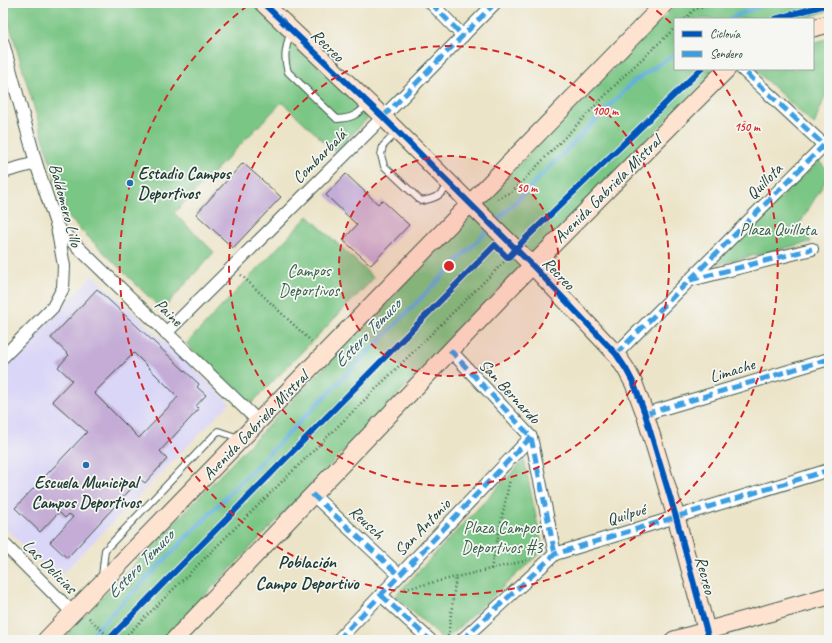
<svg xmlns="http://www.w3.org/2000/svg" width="832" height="643" font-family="Caveat,sans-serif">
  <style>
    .built { fill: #dad6f7 }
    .green { fill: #7ac685; stroke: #4c825c }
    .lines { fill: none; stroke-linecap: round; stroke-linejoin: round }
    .stream { stroke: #63b0dd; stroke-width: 4.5 }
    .building { fill: #c4acd6; fill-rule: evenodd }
    .lane-casing { stroke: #3e564a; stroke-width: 8 }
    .street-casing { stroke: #3e564a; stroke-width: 14 }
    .secondary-casing { stroke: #3e564a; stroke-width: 19 }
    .path { stroke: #3e564a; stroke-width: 2.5; stroke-dasharray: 1 3; stroke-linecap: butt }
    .lane { stroke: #fff; stroke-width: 6 }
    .street { stroke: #fff; stroke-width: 12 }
    .secondary { stroke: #fee3d1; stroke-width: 17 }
    .quiet { stroke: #3c9ee2; stroke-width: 5; stroke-dasharray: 10 5; stroke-linecap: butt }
    .cycleway-casing { stroke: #f6f6f2; stroke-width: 8 }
    .cycleway { stroke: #0057b8; stroke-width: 6 }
    .ring { fill: none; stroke: #d62828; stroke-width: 2; stroke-dasharray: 7 5 }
    .poi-dot { fill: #1f6fb2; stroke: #f6f6f2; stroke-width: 1.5 }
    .labels { text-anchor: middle; stroke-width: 3.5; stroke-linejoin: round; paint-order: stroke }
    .street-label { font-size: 17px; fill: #1f3d34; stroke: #f6f6f2 }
    .poi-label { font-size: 17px; font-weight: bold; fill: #1f3d34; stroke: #f6f6f2; text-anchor: start }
    .park-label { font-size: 17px; fill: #365f48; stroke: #f6f6f2 }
    .water-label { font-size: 18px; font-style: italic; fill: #305a5e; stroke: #f6f6f2 }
    .neighbourhood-label { font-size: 18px; font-weight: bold; fill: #1f3d34; stroke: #f6f6f2 }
    .centre { fill: #d62828; stroke: #f6f6f2; stroke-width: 2 }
    .ring-label { font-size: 12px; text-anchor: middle; font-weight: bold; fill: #d62828; stroke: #f6f6f2; stroke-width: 3.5; stroke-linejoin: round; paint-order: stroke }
  </style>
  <rect width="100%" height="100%" fill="#f6f6f2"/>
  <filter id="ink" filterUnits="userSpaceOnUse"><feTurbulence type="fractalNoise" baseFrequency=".025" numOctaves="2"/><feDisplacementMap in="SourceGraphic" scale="8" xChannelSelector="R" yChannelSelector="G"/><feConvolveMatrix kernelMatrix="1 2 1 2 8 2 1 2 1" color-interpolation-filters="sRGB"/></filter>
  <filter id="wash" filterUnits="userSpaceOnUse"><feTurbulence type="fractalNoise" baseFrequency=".012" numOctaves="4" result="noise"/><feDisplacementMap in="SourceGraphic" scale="16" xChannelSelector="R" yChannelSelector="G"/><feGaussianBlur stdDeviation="0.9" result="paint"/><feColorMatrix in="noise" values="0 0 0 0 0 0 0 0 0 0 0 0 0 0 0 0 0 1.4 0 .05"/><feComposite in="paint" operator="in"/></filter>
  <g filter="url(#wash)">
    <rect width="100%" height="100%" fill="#ece4c8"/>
    <polygon class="built" points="93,275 230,403 57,579 3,526 3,370"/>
    <g class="green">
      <polygon points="3,3 253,3 370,116 335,152 282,102 174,213 214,252 162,310 66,215"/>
      <polygon points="678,3 829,3 829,10 803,19 675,19 675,69 717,69 531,256 162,640 61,640 345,346 454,231"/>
      <polygon points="829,38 829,86 814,125 754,69 813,69 813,43"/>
      <polygon points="819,161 829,172 829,175 799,225 811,242 710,266"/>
      <polygon points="308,216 374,278 250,405 186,344"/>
      <polygon points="524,460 543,550 445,640 444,640 395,596"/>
    </g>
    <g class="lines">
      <g class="stream">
        <polyline points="730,19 735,16 768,3"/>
        <polyline points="86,640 633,82 675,54"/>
      </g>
    </g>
    <g id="blocks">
      <g class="building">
        <polygon points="243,163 281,197 233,248 196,214"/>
        <polygon points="346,174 378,204 382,200 409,225 371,265 343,240 357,225 326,195"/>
        <path d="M97 289 199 384 197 387 206 395 196 406 199 409 160 451 167 459 145 483 140 479 67 558 50 542 73 517 69 514 65 518 59 512 40 532 15 508 87 432 52 401 72 380 58 367 69 355 51 338ZM134 353 178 397 139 438 94 393Z"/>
      </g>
    </g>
  </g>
  <g filter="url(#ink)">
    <use href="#blocks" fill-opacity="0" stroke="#3e564a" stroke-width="1"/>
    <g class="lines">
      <defs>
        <g id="lane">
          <path d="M290 33C286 49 283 55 288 72L337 119C353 118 357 115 368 104"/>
          <path d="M396 133 383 146 381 155 384 166 421 201C437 198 439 196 450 185"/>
          <polyline points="102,576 105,550 218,431 239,438"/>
        </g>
        <g id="street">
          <polyline points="431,3 463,36"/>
          <polyline points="3,43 36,163 57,227 64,266 63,288 53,307 3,357"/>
          <polyline points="3,172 36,163"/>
          <polyline points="57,227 258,421"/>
          <polyline points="691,280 812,249"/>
          <polyline points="166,333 383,117 495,3"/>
          <polyline points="450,350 531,437 555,554"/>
          <polyline points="616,354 824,145 742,69"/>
          <polyline points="645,414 829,359"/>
          <polyline points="312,494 399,575"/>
          <polyline points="3,543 72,612"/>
          <polyline points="381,595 430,640"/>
          <polyline points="338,640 531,437"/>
          <polyline points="462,640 555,554 829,470"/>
        </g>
        <g id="secondary">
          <polyline points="263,3 383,117 532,265 616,354 626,369 634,384 645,414 676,517 709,640"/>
          <polyline points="813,28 829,24"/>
          <polyline points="46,640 665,3"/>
          <polyline points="174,640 516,282 727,69"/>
          <polyline points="674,640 829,596"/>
        </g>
      </defs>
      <use href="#lane" class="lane-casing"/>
      <use href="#street" class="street-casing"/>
      <use href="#secondary" class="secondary-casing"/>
      <g class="path">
        <polyline points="685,19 694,10 710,3"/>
        <polyline points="497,199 513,191 625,75 675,28"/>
        <polyline points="241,275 313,343"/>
        <polyline points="491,569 510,479"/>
        <polyline points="405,589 529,560"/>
        <polyline points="89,618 112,640"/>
        <polyline points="448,636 456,577"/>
        <polyline points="122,640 506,260"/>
      </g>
      <use href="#lane" class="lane"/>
      <use href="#street" class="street"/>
      <use href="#secondary" class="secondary"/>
      <g class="quiet">
        <polyline points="431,3 463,36"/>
        <polyline points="383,117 495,3"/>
        <polyline points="690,280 812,249"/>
        <polyline points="450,350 531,437 555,554"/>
        <polyline points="616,354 824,145 742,69"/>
        <polyline points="645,414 829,359"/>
        <polyline points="312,494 399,575"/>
        <polyline points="381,595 430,640"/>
        <polyline points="338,640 531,437"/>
        <polyline points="462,640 555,554 829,470"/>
      </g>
      <defs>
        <g id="cycleway">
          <polyline points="263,3 383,117 532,265 616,354 626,369 634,384 645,414 676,517 709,640"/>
          <polyline points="775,19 829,4"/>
          <polyline points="108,640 495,245 508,258 524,240 701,69"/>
        </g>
      </defs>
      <use href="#cycleway" class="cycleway-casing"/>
      <use href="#cycleway" class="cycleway"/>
    </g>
  </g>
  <circle cx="449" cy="266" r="110" fill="#d62828" fill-opacity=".12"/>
  <g class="ring">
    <circle cx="449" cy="266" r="110"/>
    <circle cx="449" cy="266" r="220"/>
    <path d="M647 3A329 329 0 0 1 673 25M713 70A329 329 0 1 1 251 3"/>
  </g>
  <g class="poi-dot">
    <circle cx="130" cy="183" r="4"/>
    <circle cx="86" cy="465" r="4"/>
  </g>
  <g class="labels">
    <g class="street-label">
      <text transform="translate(328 45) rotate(44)" y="6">Recreo</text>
      <text transform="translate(319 156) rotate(-45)" y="6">Combarbalá</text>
      <text transform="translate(764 181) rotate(-45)" y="6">Quillota</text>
      <text transform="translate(607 189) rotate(-45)" y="6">Avenida Gabriela Mistral</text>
      <text transform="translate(66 205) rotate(75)" y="6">Baldomero Lillo</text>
      <text transform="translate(559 273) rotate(46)" y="6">Recreo</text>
      <text transform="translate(169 312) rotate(44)" y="6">Paine</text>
      <text transform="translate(732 370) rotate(-17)" y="6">Limache</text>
      <text transform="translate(510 391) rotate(47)" y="6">San Bernardo</text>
      <text transform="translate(255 425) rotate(-46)" y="6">Avenida Gabriela Mistral</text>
      <text transform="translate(626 514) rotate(-17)" y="6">Quilpué</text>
      <text transform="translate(367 522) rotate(43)" y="6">Reusch</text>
      <text transform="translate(422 527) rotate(-46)" y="6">San Antonio</text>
      <text transform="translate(50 566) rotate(45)" y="6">Las Delicias</text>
      <text transform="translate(706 575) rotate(75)" y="6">Recreo</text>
    </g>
    <g class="poi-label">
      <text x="138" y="179">Estadio Campos<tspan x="138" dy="20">Deportivos</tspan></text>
      <text x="86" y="488" text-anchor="middle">Escuela Municipal<tspan x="86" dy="20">Campos Deportivos</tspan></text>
    </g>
    <g class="park-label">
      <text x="778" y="235">Plaza Quillota</text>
      <text x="309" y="276">Campos<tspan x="309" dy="20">Deportivos</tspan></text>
      <text x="502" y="533">Plaza Campos<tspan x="502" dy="20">Deportivos #3</tspan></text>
    </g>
    <g class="water-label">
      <text transform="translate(367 333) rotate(-46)" y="6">Estero Temuco</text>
      <text transform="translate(140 564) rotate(-46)" y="6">Estero Temuco</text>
    </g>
    <g class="neighbourhood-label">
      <text x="307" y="568">Población<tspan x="307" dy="21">Campo Deportivo</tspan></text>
    </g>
  </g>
  <circle cx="449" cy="266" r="6" class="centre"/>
  <g class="ring-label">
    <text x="605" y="115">100 m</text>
    <text x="747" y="131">150 m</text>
    <text x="527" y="192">50 m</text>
  </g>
  <rect width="832" height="643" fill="none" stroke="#f6f6f2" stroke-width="16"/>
  <rect x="674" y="18" width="140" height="52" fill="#f6f6f2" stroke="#a0aca6"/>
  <rect x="682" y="31" width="20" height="6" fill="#0057b8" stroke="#a0aca6"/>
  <text x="710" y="38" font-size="12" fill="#1f3d34">Ciclovía</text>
  <rect x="682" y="51" width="20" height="6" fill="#3c9ee2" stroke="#a0aca6"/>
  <text x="710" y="58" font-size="12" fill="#1f3d34">Sendero</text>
</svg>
